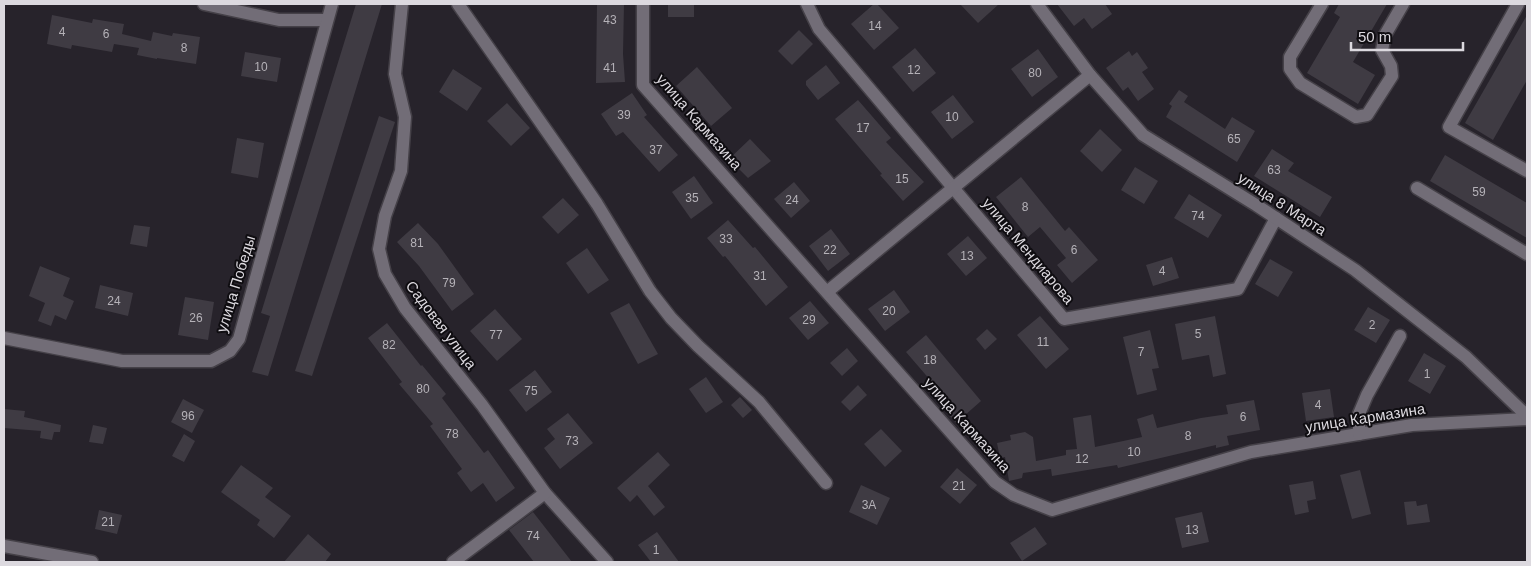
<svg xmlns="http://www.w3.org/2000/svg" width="1531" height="566" font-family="Helvetica,sans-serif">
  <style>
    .building { fill: #3f3b43 }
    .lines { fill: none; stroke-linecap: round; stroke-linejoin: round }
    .minor-casing { stroke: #454148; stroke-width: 15 }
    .minor { stroke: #726d77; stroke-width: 12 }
    .labels { text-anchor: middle; stroke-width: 4; stroke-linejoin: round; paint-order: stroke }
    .number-label { font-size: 12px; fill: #b5b2b8 }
    .street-label { font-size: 15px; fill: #dcd9df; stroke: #0f0d11 }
  </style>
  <rect width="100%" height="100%" fill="#27232b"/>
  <g class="building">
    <polygon points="356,4 382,4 268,376 252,372 270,316 261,313"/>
    <polygon points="597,4 624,4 623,54 625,82 596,83"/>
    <rect x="668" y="4" width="26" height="13"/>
    <polygon points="874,4 877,4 899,28 874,50 851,24"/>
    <polygon points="960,4 999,4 978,23"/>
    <polygon points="1057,4 1105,4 1112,14 1092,29 1084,18 1074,26"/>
    <polygon points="1339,4 1387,4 1353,62 1375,75 1358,104 1307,73 1340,17 1334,13"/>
    <polygon points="52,15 92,23 93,19 124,24 122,34 151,41 153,32 172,36 173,33 200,37 196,64 157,58 157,59 137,55 139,48 114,44 112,52 72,45 71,49 47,44"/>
    <polygon points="1527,15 1527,80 1493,140 1465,123"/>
    <polygon points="799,30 813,44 792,65 778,51"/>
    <polygon points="915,48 936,73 913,92 892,67"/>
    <polygon points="1038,49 1058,77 1032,97 1011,69"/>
    <polygon points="1129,51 1132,56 1137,52 1148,68 1142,72 1154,89 1138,101 1128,87 1123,91 1106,68"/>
    <polygon points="245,52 281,58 277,82 241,76"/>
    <polygon points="826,65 840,83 818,100 806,85 806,81"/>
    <polygon points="697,67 732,108 711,126 676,86"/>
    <polygon points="453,69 482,88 467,111 439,92"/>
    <polygon points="1179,90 1188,96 1184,102 1225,129 1232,117 1255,131 1237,162 1166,117 1172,106 1169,104"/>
    <polygon points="632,93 647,115 644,117 678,155 659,172 623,132 616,136 601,114"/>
    <polygon points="953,95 974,122 952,139 931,112"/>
    <polygon points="858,100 891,138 886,142 924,182 903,201 880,175 882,174 835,119"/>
    <polygon points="507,103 530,128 511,146 487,121"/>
    <polygon points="379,116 395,122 312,376 295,371"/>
    <polygon points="1100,129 1122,150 1102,172 1080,151"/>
    <polygon points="237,138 264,143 258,178 231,173"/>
    <polygon points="750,139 771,161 748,178 729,159"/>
    <polygon points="1272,149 1294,163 1288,171 1332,197 1320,217 1254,176"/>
    <polygon points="1445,155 1527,203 1527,238 1430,181"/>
    <polygon points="1135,167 1158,181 1144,204 1121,190"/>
    <polygon points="694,176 713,203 691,219 672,192"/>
    <polygon points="1021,177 1065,231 1069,227 1098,260 1072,283 1057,265 1066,258 1040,227 1028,237 996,197"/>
    <polygon points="794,182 810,201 791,218 774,199"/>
    <polygon points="1189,194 1222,215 1208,238 1174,218"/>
    <polygon points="563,198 579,215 558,234 542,217"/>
    <polygon points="728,220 753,248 755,247 788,287 766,306 725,256 723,257 707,238"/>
    <polygon points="418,223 438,244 474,294 452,311 419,266 397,242"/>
    <polygon points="134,225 150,227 147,247 130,244"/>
    <polygon points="831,229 850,254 828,271 809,246"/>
    <polygon points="968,236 987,258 966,276 947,254"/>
    <polygon points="587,248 609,280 588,294 566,263"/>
    <polygon points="1172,257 1179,278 1153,286 1146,265"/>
    <polygon points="1270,259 1293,272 1278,297 1255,284"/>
    <polygon points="40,266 70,278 63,296 74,301 66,320 55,315 51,326 38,321 45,303 29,296"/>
    <polygon points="100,285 133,293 128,316 95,308"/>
    <polygon points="894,290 910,312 885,331 868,309"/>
    <polygon points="185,297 214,302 208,340 178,335"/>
    <polygon points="810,301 829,323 808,340 789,318"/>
    <polygon points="629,303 658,354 638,364 610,313"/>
    <polygon points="1368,307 1390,320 1376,343 1354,330"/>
    <polygon points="495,309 522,339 497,361 470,331"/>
    <polygon points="1040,316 1069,349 1046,369 1017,335"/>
    <polygon points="1215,316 1226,374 1213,377 1209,355 1182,360 1175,324"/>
    <polygon points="387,323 421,366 422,365 446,394 442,398 484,453 488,450 515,488 496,502 483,483 471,492 457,473 462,469 430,426 433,424 399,384 402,382 368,338"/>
    <polygon points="987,329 997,339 985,350 976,339"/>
    <polygon points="1150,330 1159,368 1152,369 1157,390 1137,395 1123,337"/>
    <polygon points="926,335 981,401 956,423 938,402 944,396 906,352"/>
    <polygon points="847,348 858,361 842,376 830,363"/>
    <polygon points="1424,353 1446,366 1430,394 1408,381"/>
    <polygon points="535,370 552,392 526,412 509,390"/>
    <polygon points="706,377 723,402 706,413 689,389"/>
    <polygon points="858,385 867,395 850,411 841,402"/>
    <polygon points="1330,389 1334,417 1306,421 1302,393"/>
    <polygon points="740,397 752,410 743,418 731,405"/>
    <polygon points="183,399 204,410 192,433 171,422"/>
    <polygon points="1254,400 1260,430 1227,436 1229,445 1216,448 1216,445 1118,468 1117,465 1052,476 1051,469 1023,473 1022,478 1009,481 1005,457 1000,458 997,443 1011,440 1010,435 1025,432 1033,437 1036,461 1066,455 1066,450 1077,449 1073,418 1091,415 1095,447 1142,437 1137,419 1153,414 1157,428 1201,418 1228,414 1226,405"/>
    <polygon points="4,409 25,411 24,417 61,425 60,432 54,432 52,440 40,438 41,431 4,428"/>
    <polygon points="568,413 593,443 560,469 544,448 555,439 547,429"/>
    <polygon points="93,425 107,428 103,444 89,442"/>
    <polygon points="881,429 902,451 885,467 864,444"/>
    <polygon points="184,434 195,441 184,462 172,456"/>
    <polygon points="658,452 670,465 648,486 665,507 654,516 637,495 630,502 617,488"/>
    <polygon points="241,465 273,488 265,497 291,516 274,538 257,525 260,520 221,492"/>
    <polygon points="957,468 977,485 960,504 940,487"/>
    <polygon points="1360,470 1371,514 1352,519 1340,475"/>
    <polygon points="1313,481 1316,499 1307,501 1309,512 1295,515 1289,485"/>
    <polygon points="861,485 890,498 877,525 849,512"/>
    <polygon points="1416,501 1417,506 1427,504 1430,522 1407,525 1404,502"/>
    <polygon points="99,510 122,515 117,534 95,529"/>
    <polygon points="533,512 572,562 534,562 509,530"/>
    <polygon points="1202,512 1209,542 1182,548 1175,518"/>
    <polygon points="1035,527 1047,544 1022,561 1010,543"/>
    <polygon points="657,532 679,562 651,562 638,545"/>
    <polygon points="308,534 331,554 325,562 284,562"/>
  </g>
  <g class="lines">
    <defs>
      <g id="minor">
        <polyline points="204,4 279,20 327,20"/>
        <polyline points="402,4 395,74 405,117 401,171 385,216 379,249 385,274 405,308 482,405 545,493 607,562"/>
        <polyline points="458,4 569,163 597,204 650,291 671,318 698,346 759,402 826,483"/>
        <polyline points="643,4 643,85 995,482 1014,495 1052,510 1251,452 1412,425 1527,419"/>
        <polyline points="807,4 819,29 1064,319 1238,289 1276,218"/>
        <polyline points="1037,4 1090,75 1143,135 1256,205 1355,270 1466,357 1527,416"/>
        <polyline points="1322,4 1290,57 1290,69 1300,83 1356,117 1367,115 1392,76 1391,66 1382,50 1385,35 1403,4"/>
        <polyline points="1518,4 1449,127 1527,171"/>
        <polyline points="1417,188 1527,254"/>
        <polyline points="827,292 1090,75"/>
        <polyline points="4,338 122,361 211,361 230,351 239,339 332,4"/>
        <polyline points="1359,434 1359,414 1367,395 1400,336"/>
        <polyline points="4,546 92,562"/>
        <polyline points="453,562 545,493"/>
      </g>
    </defs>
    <use href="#minor" class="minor-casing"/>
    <use href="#minor" class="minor"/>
  </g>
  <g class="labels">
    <g class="number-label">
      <text x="610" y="24">43</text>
      <text x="875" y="30">14</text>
      <text x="62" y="36">4</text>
      <text x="106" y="38">6</text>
      <text x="184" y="52">8</text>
      <text x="261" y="71">10</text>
      <text x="610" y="72">41</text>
      <text x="914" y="74">12</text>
      <text x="1035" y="77">80</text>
      <text x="624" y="119">39</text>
      <text x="952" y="121">10</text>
      <text x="863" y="132">17</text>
      <text x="1234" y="143">65</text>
      <text x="656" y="154">37</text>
      <text x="1274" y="174">63</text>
      <text x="902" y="183">15</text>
      <text x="1479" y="196">59</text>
      <text x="692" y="202">35</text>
      <text x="792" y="204">24</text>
      <text x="1025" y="211">8</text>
      <text x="1198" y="220">74</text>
      <text x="726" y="243">33</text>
      <text x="417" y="247">81</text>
      <text x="830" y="254">22</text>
      <text x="1074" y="254">6</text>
      <text x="967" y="260">13</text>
      <text x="1162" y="275">4</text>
      <text x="760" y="280">31</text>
      <text x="449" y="287">79</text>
      <text x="114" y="305">24</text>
      <text x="889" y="315">20</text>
      <text x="196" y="322">26</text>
      <text x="809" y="324">29</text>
      <text x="1372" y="329">2</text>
      <text x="1198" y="338">5</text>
      <text x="496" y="339">77</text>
      <text x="1043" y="346">11</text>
      <text x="389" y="349">82</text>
      <text x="1141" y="356">7</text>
      <text x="930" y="364">18</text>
      <text x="1427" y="378">1</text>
      <text x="423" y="393">80</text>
      <text x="531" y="395">75</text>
      <text x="1318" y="409">4</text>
      <text x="188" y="420">96</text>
      <text x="1243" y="421">6</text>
      <text x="452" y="438">78</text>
      <text x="1188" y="440">8</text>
      <text x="572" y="445">73</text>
      <text x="1134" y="456">10</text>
      <text x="1082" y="463">12</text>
      <text x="959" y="490">21</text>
      <text x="869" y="509">3А</text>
      <text x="108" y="526">21</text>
      <text x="1192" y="534">13</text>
      <text x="533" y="540">74</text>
      <text x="656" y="554">1</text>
    </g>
    <g class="street-label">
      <text transform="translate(699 122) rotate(49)" y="5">улица Кармазина</text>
      <text transform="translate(1282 204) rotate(33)" y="5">улица 8 Марта</text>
      <text transform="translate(1028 251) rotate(50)" y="5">улица Мендиарова</text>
      <text transform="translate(236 284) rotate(-73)" y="5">улица Победы</text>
      <text transform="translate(441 325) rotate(53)" y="5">Садовая улица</text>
      <text transform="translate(1365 418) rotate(-9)" y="5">улица Кармазина</text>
      <text transform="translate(967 425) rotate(48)" y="5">улица Кармазина</text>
    </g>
  </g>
  <rect width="1531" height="566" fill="none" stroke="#dcd9df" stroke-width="10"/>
  <path d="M1351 42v8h112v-8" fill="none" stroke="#dcd9df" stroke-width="2.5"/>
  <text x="1358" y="42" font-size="15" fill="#dcd9df" stroke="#0f0d11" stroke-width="4" paint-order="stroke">50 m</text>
</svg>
